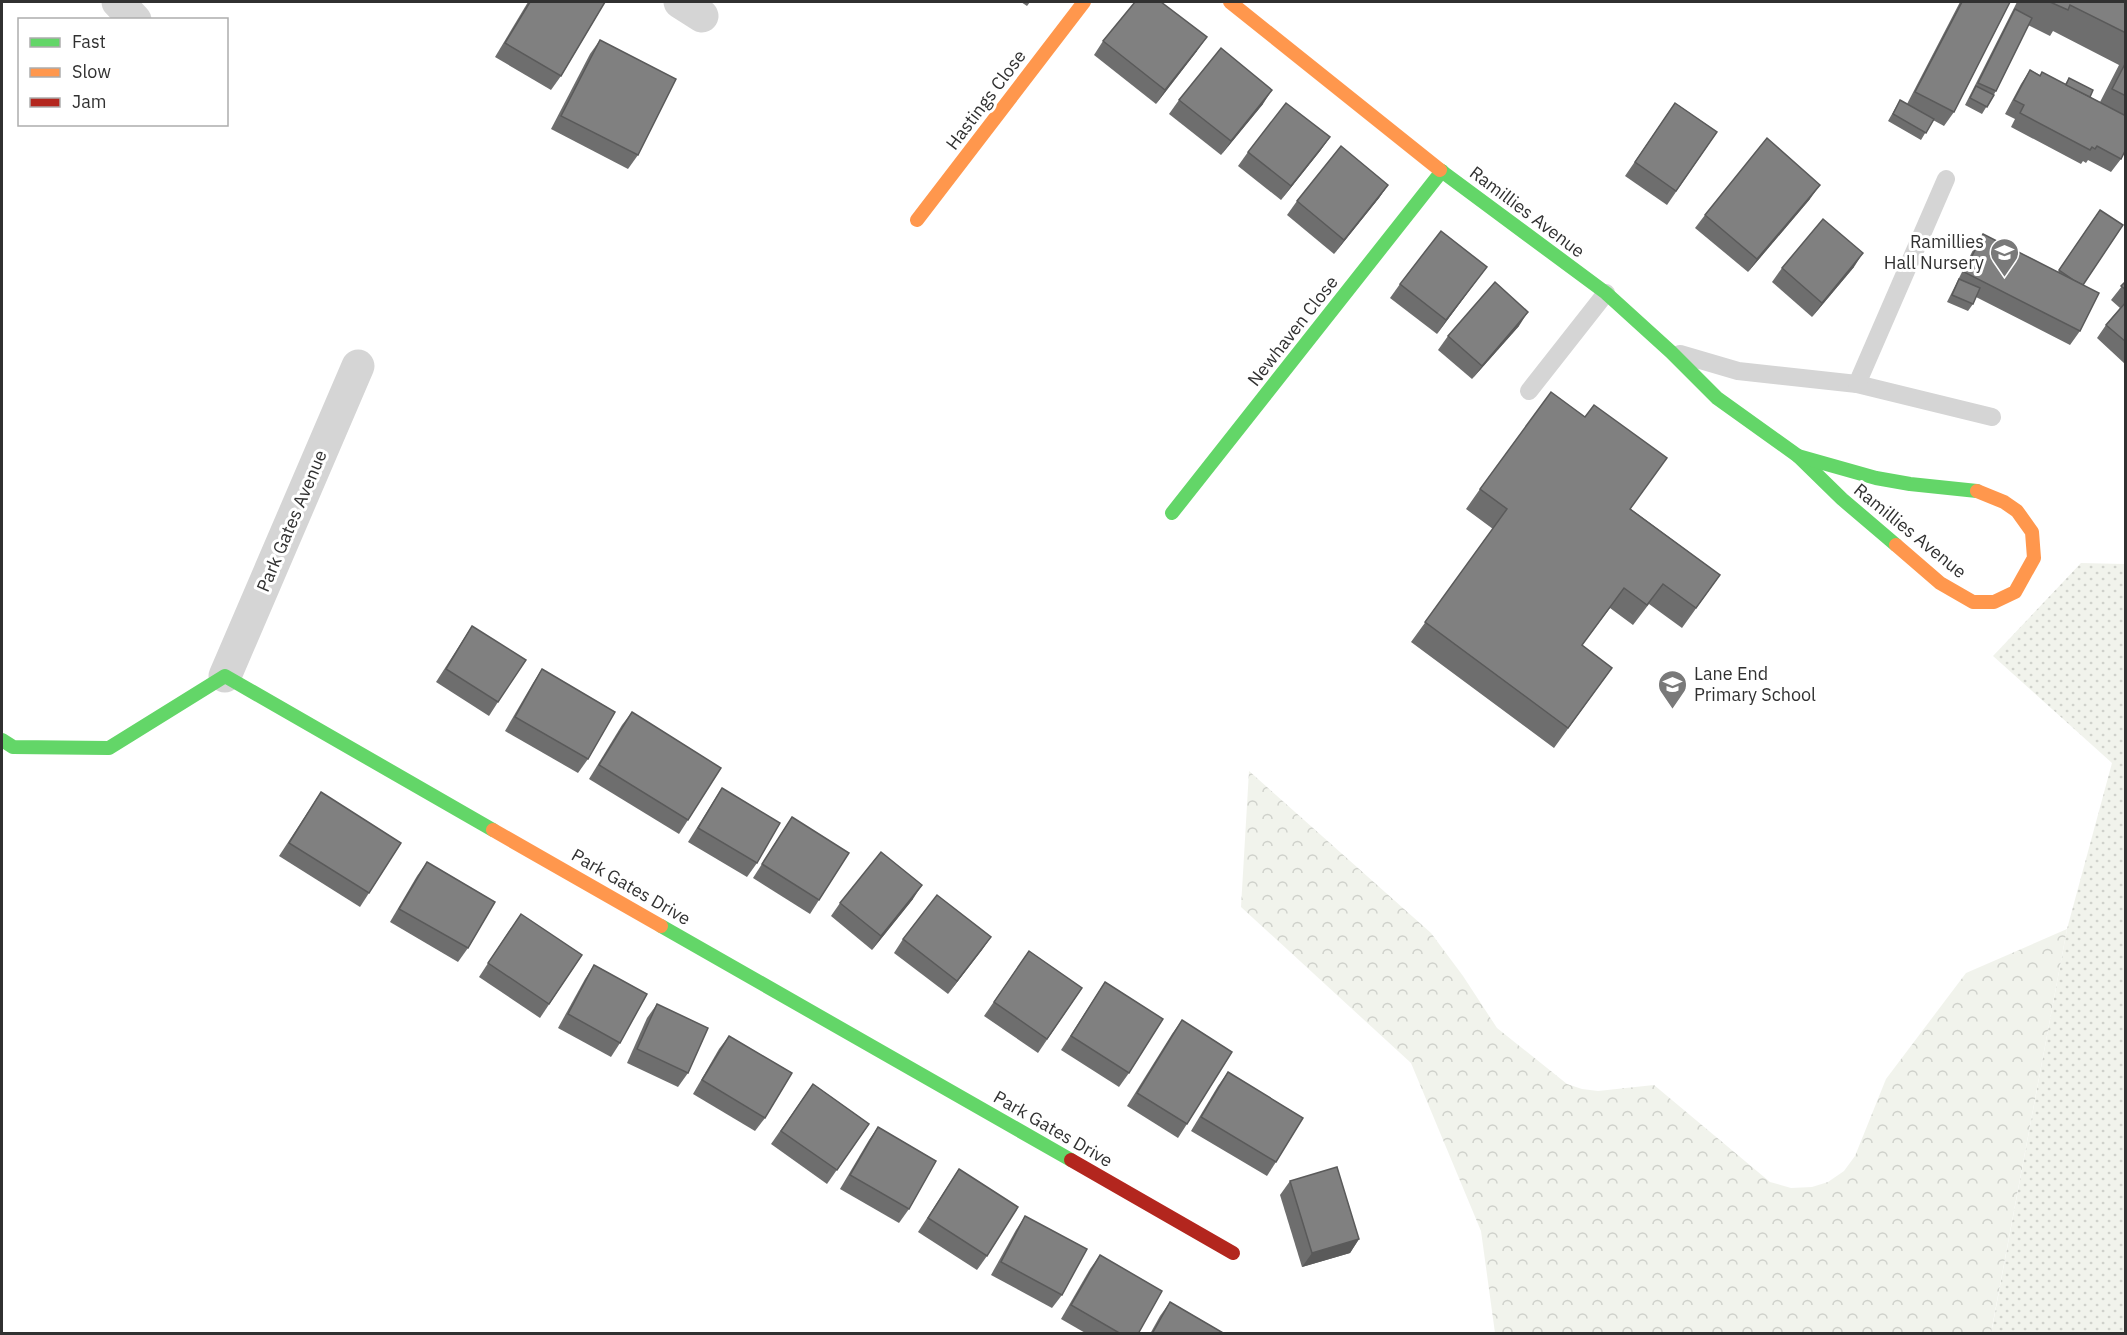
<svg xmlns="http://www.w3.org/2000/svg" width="2127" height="1335" font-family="'IBM Plex Sans',sans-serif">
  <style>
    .green { fill: url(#green-dots) }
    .forest { fill: url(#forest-crowns) }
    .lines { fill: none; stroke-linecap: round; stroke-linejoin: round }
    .lane { stroke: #d5d5d5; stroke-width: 18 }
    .street { stroke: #d5d5d5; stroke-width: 33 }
    .fast { stroke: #63d668; stroke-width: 14 }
    .slow { stroke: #ff974d; stroke-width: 14 }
    .jam { stroke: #b3261e; stroke-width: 14 }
    .wall { fill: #6e6e6e }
    .shaded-wall { fill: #5a5a5a }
    .building { fill: #808080; stroke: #5a5a5a; stroke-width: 1.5 }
    .labels { text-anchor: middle; stroke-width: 6; stroke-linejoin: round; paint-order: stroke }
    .street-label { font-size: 18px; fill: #313131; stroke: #fff }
    .poi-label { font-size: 18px; fill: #313131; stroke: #fff; text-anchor: end }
  </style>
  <defs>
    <pattern id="green-dots" width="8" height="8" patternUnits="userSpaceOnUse" patternTransform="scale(1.5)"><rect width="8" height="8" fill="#f1f3ec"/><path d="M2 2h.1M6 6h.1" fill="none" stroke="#cfd1cb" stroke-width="1.8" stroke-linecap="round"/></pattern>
    <pattern id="forest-crowns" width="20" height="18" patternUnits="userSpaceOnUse" patternTransform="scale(1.5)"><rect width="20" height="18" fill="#f1f3ec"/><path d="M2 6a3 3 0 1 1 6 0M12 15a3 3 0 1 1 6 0" fill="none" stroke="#cfd1cb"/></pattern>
  </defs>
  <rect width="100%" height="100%" fill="#fff"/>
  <polygon class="green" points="2081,563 2125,564 2125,1333 1991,1334 2067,929 2112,763 1993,656"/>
  <polygon class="forest" points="1249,771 1431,933 1463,976 1497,1028 1567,1084 1582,1089 1598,1091 1654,1085 1770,1182 1791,1188 1812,1187 1828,1182 1844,1171 1855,1156 1886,1079 1966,973 2067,929 1991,1333 1495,1333 1481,1231 1411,1063 1241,907"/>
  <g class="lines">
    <g class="lane">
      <polyline points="1680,354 1738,371 1857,384 1992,417"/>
      <polyline points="1857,384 1946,179"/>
      <polyline points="1529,391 1606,293"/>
    </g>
    <g class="street">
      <polyline points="118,2 135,20"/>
      <polyline points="680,2 702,16"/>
      <polyline points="225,676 358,366"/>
    </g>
    <g class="fast">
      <polyline points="1440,170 1606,293 1671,352 1717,398 1798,456 1842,499 1896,545"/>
      <polyline points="1798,456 1876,478 1910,484 1977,491"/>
      <polyline points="1172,513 1442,171"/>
      <polyline points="2,740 13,747 109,748 225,676 493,830"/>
      <polyline points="661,926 1071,1160"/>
    </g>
    <g class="slow">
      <polyline points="1230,2 1440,170"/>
      <polyline points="917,220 1084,2"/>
      <polyline points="1896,545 1940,583 1973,602 1994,602 2015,592 2034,558 2032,532 2017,511 2004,502 1977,491"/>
      <polyline points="493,830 661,926"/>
    </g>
    <polyline class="jam" points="1071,1160 1233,1253"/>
  </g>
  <g class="wall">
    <polygon points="528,2 605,2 561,76 551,90 495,57"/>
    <polygon points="1021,2 1030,2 1027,6"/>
    <polygon points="1960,2 2010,2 1954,112 1944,126 1933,120 1921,140 1888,121 1900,100 1907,104"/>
    <polygon points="2017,2 2126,2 2126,149 2121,159 2111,172 2088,160 2086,163 2083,161 2081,164 2011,127 2015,119 2005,114 2021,84 2030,70 2040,75 2065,84 2069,78 2090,97 2100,102 2119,65 2053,31 2050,36 2028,25 1996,91 1982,114 1965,105"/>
    <polygon points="600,40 638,155 628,169 551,129 590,54"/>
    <polygon points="1103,41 1197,51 1156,104 1094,55"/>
    <polygon points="1179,100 1263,104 1221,155 1169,114"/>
    <polygon points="1675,103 1717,132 1667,205 1625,176"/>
    <polygon points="1330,137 1320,151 1281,200 1238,166 1248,152"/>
    <polygon points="1388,185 1379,198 1334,254 1287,215 1297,201"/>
    <polygon points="1810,199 1748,272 1695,228 1705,215"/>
    <polygon points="2100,210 2083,285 2080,331 2070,345 1976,297 1973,304 1968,311 1947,302 1974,248 1983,234 2058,272"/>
    <polygon points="1854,267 1812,317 1772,282 1782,268"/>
    <polygon points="1477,280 1437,334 1390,298 1400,284"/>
    <polygon points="2126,281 2126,364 2125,364 2097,338 2106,325 2120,308 2111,300"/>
    <polygon points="1519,326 1472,379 1438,350 1448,336"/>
    <polygon points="1480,489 1631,509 1720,575 1682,628 1649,604 1633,625 1610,608 1582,645 1612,668 1554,748 1411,642 1493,529 1466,509"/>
    <polygon points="472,626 498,702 489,716 436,682"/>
    <polygon points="542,669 588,759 578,773 505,731 533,683"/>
    <polygon points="632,712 688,820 679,834 589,779 622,725"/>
    <polygon points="722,788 757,863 747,877 688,842 713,802"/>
    <polygon points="321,792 369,893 360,907 279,856"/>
    <polygon points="792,817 819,900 810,914 753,878"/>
    <polygon points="427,862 468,948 458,962 390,922 417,876"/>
    <polygon points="913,899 872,950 831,916 840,903"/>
    <polygon points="511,928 582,955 540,1018 479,977"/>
    <polygon points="991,937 948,994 894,953 903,939"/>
    <polygon points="1029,951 1082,988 1038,1053 984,1016"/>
    <polygon points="594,965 620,1043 611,1057 558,1028 585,979"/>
    <polygon points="1105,982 1129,1073 1119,1087 1061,1050"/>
    <polygon points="657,1004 688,1073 678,1087 627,1063 647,1018"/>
    <polygon points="1182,1020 1187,1124 1178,1138 1127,1106 1172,1034"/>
    <polygon points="729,1036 765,1118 755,1131 693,1094 719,1049"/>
    <polygon points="1228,1072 1276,1162 1267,1176 1191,1131 1218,1086"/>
    <polygon points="813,1084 869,1124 827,1184 771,1144"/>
    <polygon points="878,1127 909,1209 899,1223 840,1189 869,1140"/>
    <polygon points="959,1169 987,1256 977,1270 918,1232"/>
    <polygon points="1290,1181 1359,1239 1350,1253 1302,1267 1280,1195"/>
    <polygon points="1025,1216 1062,1295 1052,1308 991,1275 1016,1230"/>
    <polygon points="1100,1255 1138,1334 1087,1334 1061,1319 1090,1269"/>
    <polygon points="1170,1302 1225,1334 1150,1334 1160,1316"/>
  </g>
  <g class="shaded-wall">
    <polygon points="1207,37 1197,51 1156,104 1165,90"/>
    <polygon points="1272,90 1263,104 1221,155 1231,141"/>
    <polygon points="1330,137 1320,151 1281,200 1291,186"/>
    <polygon points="1388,185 1379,198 1334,254 1344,240"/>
    <polygon points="1820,185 1810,199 1748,272 1757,259"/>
    <polygon points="1863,253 1854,267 1812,317 1822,303"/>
    <polygon points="1487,267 1477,280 1437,334 1446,320"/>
    <polygon points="1528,312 1519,326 1472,379 1482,366"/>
    <polygon points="922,885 913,899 872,950 881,936"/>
    <polygon points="991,937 982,950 948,994 957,981"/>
    <polygon points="1359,1239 1350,1253 1302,1267 1312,1253"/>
  </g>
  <g class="building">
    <polygon points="530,2 605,2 561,76 505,43"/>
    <polygon points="1135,2 1161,2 1207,37 1165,90 1103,41"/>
    <polygon points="1962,2 2010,2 1954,112 1915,92"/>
    <polygon points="2050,2 2126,2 2126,33 2070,5 2068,10"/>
    <polygon points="2015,9 2032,18 1996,91 1978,83"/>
    <polygon points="600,40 676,79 638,155 561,116"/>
    <polygon points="1221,48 1272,90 1231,141 1179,100"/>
    <polygon points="2126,62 2126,96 2112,89"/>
    <polygon points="2030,70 2040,76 2042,72 2126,116 2126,149 2121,159 2097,146 2095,149 2092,147 2090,150 2020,113 2024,105 2014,100"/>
    <polygon points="2069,78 2093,90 2090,97 2066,85"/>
    <polygon points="1976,86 1994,95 1987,107 1970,98"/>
    <polygon points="1900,100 1934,119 1926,133 1893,114"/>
    <polygon points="1286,103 1330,137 1291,186 1248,152"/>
    <polygon points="1675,103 1717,132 1676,191 1635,162"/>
    <polygon points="1767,138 1820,185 1757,259 1705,215"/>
    <polygon points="1341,146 1388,185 1344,240 1297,201"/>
    <polygon points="2100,210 2123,225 2083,285 2075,281 2059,270"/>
    <polygon points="1823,219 1863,253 1822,303 1782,268"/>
    <polygon points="1441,231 1487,267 1446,320 1400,284"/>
    <polygon points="1983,234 2099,293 2080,331 1964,272"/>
    <polygon points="1959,279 1980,288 1973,304 1952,295"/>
    <polygon points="2126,281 2126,290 2121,286"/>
    <polygon points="1495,282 1528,312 1482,366 1448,336"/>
    <polygon points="2126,302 2126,342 2106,325"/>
    <polygon points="1551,392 1585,417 1594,405 1667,458 1630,509 1720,575 1696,608 1663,584 1647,605 1624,588 1582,645 1612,668 1568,728 1425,622 1507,509 1480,489"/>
    <polygon points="472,626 526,660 498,702 446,669"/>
    <polygon points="542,669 615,712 588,759 515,717"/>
    <polygon points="632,712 721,768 688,820 599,765"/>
    <polygon points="722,788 780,823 757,863 698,828"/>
    <polygon points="321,792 401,843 369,893 289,843"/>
    <polygon points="792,817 849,853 819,900 762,864"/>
    <polygon points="881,852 922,885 881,936 840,903"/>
    <polygon points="427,862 495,902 468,948 399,909"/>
    <polygon points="937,895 991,937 957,981 903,939"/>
    <polygon points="521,914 582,955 549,1004 488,963"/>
    <polygon points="1029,951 1082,988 1047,1039 994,1002"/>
    <polygon points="594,965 647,994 620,1043 568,1014"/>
    <polygon points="1105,982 1163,1019 1129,1073 1071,1036"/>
    <polygon points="657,1004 708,1028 688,1073 637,1049"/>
    <polygon points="1182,1020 1232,1052 1187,1124 1137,1093"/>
    <polygon points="729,1036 792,1073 765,1118 702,1080"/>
    <polygon points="1228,1072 1303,1118 1276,1162 1201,1117"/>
    <polygon points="813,1084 869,1124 837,1170 781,1131"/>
    <polygon points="878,1127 936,1161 909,1209 850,1175"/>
    <polygon points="1337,1167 1359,1239 1312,1253 1290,1181"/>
    <polygon points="959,1169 1018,1207 987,1256 928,1218"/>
    <polygon points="1025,1216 1087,1249 1062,1295 1001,1262"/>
    <polygon points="1100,1255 1162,1291 1138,1334 1121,1334 1071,1305"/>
    <polygon points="1170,1302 1225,1334 1152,1334"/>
  </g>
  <defs>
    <symbol id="school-pin" viewBox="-11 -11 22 30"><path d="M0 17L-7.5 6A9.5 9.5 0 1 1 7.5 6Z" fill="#797979" stroke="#fff"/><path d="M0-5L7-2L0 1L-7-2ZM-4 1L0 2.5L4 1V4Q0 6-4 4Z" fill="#fff"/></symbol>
  </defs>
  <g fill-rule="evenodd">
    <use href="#school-pin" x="1988" y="236" width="33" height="45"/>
    <use href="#school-pin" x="1656" y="668" width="33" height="45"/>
  </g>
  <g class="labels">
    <g class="street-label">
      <text transform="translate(986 100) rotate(-53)" y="6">Hastings Close</text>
      <text transform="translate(1527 212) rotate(37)" y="6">Ramillies Avenue</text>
      <text transform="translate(1293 331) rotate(-52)" y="6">Newhaven Close</text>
      <text transform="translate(292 521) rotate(-67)" y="6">Park Gates Avenue</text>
      <text transform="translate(1910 531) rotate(39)" y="6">Ramillies Avenue</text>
      <text transform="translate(631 887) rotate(30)" y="6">Park Gates Drive</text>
      <text transform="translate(1053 1129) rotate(30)" y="6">Park Gates Drive</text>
    </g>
    <g class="poi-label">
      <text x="1984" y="248">Ramillies<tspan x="1984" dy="21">Hall Nursery</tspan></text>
      <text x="1694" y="680" text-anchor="start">Lane End<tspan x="1694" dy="21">Primary School</tspan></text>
    </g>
  </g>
  <rect width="2127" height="1335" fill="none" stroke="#313131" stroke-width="6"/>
  <rect x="18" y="18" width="210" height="108" fill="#ffffff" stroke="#adadad" stroke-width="1.5"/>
  <rect x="30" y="38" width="30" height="9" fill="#63d668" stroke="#adadad" stroke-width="1.5"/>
  <text x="72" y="48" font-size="18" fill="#313131">Fast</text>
  <rect x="30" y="68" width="30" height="9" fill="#ff974d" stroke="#adadad" stroke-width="1.5"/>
  <text x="72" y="78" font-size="18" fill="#313131">Slow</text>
  <rect x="30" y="98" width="30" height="9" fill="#b3261e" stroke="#adadad" stroke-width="1.5"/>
  <text x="72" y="108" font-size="18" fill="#313131">Jam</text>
</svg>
